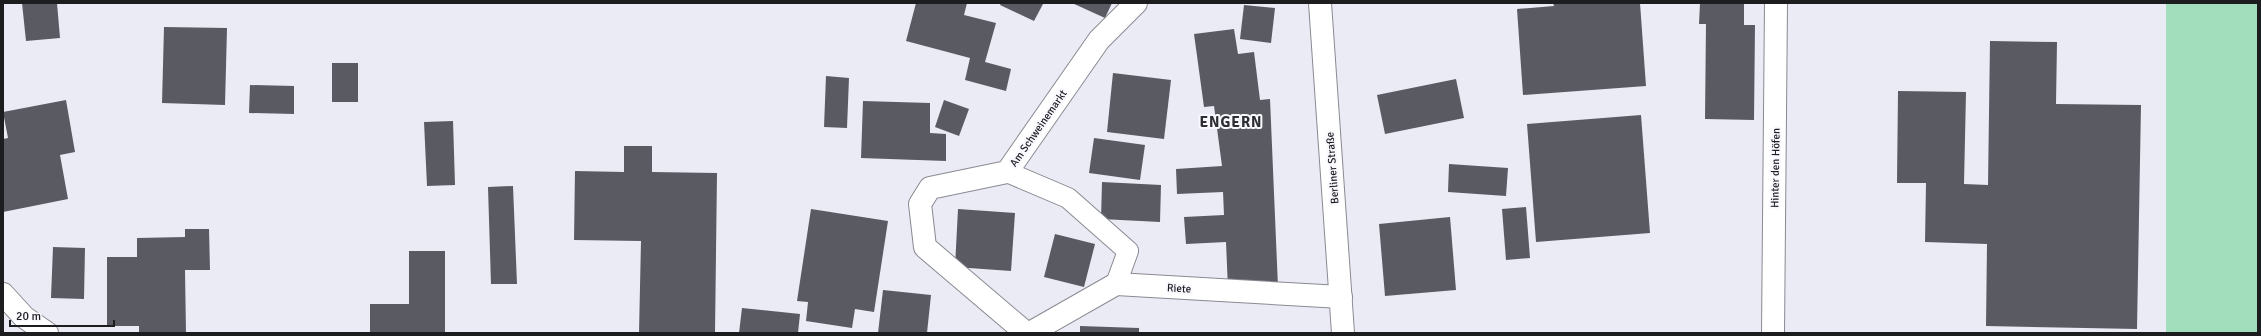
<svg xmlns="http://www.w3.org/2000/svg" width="2261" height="336" font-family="Signika,sans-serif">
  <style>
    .green { fill: #a2ddbc }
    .building { fill: #5a5b62 }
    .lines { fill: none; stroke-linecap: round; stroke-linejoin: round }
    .lane-casing { stroke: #898a92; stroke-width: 22 }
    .street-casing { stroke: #898a92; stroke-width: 24 }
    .secondary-casing { stroke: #898a92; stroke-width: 24 }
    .lane { stroke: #fff; stroke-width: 20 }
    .street { stroke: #fff; stroke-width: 22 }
    .secondary { stroke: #fff; stroke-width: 22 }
    .labels { text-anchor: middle; stroke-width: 4; stroke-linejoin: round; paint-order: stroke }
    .street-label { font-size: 11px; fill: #1d1d20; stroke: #f8f8fe }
    .district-label { font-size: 15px; font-weight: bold; letter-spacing: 1px; fill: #2d2d34; stroke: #f8f8fe }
  </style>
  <rect width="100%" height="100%" fill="#eaebf4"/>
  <rect class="green" x="2166" y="3" width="92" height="330"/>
  <g class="building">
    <polygon points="22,3 57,3 60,38 26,41"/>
    <polygon points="916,3 967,3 964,15 996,23 985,62 1011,69 1006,91 965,80 970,58 906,41"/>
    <polygon points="1001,3 1040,3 1043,4 1034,21 1000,5"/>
    <polygon points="1072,3 1112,3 1105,18"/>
    <polygon points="1553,3 1640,3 1646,86 1523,95 1517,9 1554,6"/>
    <polygon points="1700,3 1744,3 1744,25 1755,25 1754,120 1705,119 1706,24 1699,24"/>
    <polygon points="1244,5 1275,8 1271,43 1240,39"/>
    <polygon points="164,27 227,28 225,105 162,103"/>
    <polygon points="1234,29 1238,54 1254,52 1260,100 1270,99 1278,287 1228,289 1226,242 1186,244 1184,217 1224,215 1223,192 1177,194 1176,169 1222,166 1214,106 1204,107 1194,34"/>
    <polygon points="1990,41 2057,42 2056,104 2141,105 2137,329 1986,326 1987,244 1925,242 1926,183 1897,183 1898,91 1966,92 1964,184 1988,185"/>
    <rect x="332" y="63" width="26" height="39"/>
    <polygon points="1113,73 1171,80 1164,139 1107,132"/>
    <polygon points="826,76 849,78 847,128 824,127"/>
    <polygon points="1456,79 1464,118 1385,134 1377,95"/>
    <polygon points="250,85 294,86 294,114 249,113"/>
    <polygon points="66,100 75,152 60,155 68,199 3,212 3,139 8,138 3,112"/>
    <polygon points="944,100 969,109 959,136 935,127"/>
    <polygon points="863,101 930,103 930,133 946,134 946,161 861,158"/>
    <polygon points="1641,115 1650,233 1536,242 1527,124"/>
    <polygon points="453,121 455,185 427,186 424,122"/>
    <polygon points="1094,138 1145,145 1140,180 1089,173"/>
    <polygon points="624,146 652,146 652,172 717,173 715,333 639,333 641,241 574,240 575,171 624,172"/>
    <polygon points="1449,164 1508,168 1506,196 1448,192"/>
    <polygon points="1102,182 1161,185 1160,222 1101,219"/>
    <polygon points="513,186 517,284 491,284 488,187"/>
    <polygon points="1526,207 1530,258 1506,260 1502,209"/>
    <polygon points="811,209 888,221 874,312 855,309 852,328 806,321 808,302 797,301"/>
    <polygon points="958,209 1015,213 1011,271 955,267"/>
    <polygon points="1450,217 1456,290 1385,296 1379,224"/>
    <polygon points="185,229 209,229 210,270 185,270 186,333 139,333 139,326 107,326 107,257 137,257 137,238 185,237"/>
    <polygon points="1055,234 1095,244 1084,287 1044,277"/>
    <polygon points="53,247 85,248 84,299 51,298"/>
    <polygon points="409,251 445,251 445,333 370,333 370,304 409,304"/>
    <polygon points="883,290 931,295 927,333 878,333"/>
    <polygon points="742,308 800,314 798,333 739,333"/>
    <polygon points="1080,326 1139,328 1139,333 1080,333"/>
  </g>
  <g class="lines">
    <defs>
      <polyline id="lane" points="1007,172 1068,198 1128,251 1116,284"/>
      <g id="street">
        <polyline points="3,294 24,317 47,333"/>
        <polyline points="1026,333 925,247 920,204 930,188 1007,172 1099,40 1136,3"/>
        <polyline points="1030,333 1116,284 1341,297"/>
        <polyline points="1773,333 1776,3"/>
      </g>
      <polyline id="secondary" points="1320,3 1343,333"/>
    </defs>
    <use href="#lane" class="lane-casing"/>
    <use href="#street" class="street-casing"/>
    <use href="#secondary" class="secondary-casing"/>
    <use href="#lane" class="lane"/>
    <use href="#street" class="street"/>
    <use href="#secondary" class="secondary"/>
  </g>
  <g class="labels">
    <g class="street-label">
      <text transform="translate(1038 128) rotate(-55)" y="4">Am Schweinemarkt</text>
      <text transform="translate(1332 168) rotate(-94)" y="4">Berliner Straße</text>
      <text transform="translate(1775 168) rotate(-89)" y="4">Hinter den Höfen</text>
      <text transform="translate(1179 288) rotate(3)" y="4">Riete</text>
    </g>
    <g class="district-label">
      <text x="1231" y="127">ENGERN</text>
    </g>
  </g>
  <rect width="2261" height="336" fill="none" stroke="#1d1d20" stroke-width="8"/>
  <path d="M10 320v6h104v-6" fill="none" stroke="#1d1d20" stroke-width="2"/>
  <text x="16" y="320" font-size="12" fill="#1d1d20" stroke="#f8f8fe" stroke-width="3" paint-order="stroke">20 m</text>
</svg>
